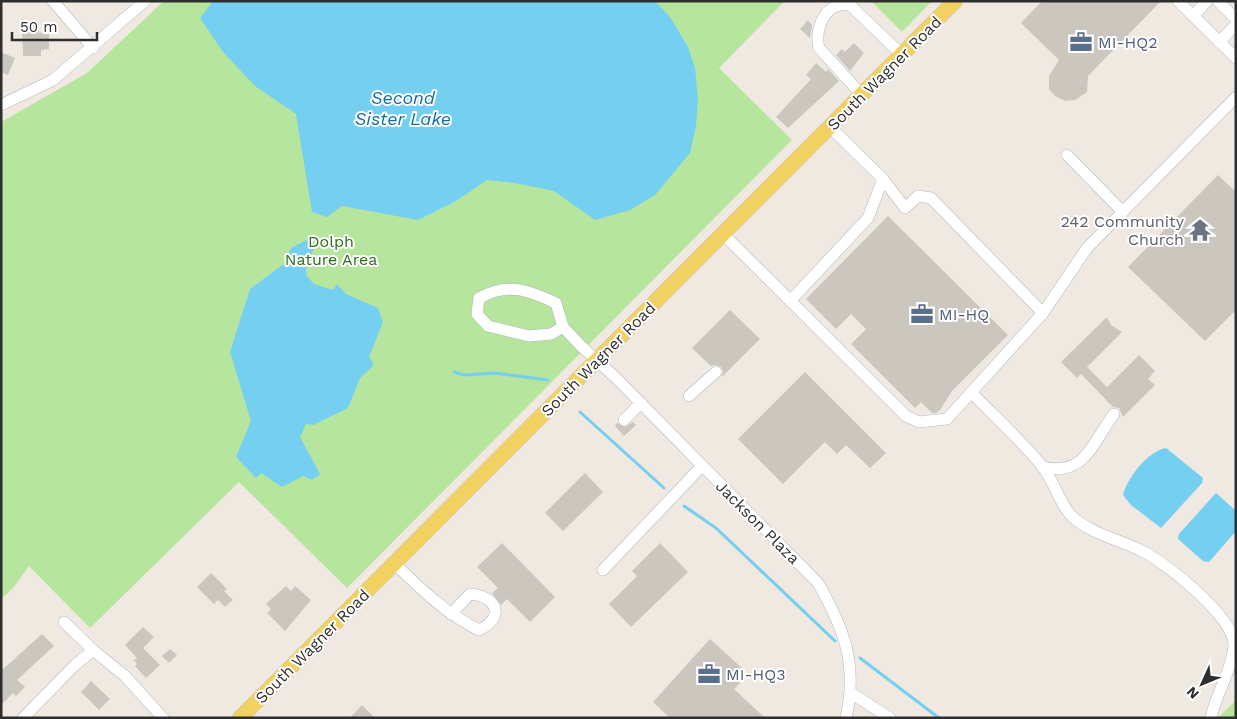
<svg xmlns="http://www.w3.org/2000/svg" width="1237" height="719" font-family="'Work Sans',sans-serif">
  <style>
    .green { fill: #b6e59e }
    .water { fill: #75cff0 }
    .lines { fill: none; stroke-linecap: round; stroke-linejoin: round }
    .stream { stroke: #75cff0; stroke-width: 3 }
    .building { fill: #cbc7bf }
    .minor-casing { stroke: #b4b7c1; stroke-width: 12 }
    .major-casing { stroke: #c9c9c9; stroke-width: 16 }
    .minor { stroke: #fff; stroke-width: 11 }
    .major { stroke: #f2d163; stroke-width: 15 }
    .labels { text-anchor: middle; stroke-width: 4; stroke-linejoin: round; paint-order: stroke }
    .service-label { font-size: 16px; fill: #4e5e75; stroke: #fff; text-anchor: start }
    .street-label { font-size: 16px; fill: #2e2e2e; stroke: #fff }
    .worship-label { font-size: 16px; fill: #5b616d; stroke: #fff; text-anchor: end }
    .park-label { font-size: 16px; fill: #2c6e1b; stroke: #fff }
    .water-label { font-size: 18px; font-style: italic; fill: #0d6fa3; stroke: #fff }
  </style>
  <rect width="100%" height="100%" fill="#efe9e1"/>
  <g class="green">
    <polygon points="164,1 785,1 719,68 792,140 347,588 239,482 90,628 29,566 13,588 1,599 1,122 87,73"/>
    <polygon points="871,1 932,1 902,32"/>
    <polygon points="1236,700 1236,718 1218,718"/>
  </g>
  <g class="water">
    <polygon points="213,1 655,1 670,17 688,47 695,68 698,101 696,126 690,153 655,195 630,210 595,220 554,191 515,183 487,180 456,201 418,220 342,206 327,217 312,212 296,114 255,86 223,52 200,18"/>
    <polygon points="307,240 316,246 307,261 306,275 314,284 333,290 337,284 346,294 378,308 383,322 369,357 374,365 360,378 348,408 313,425 306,424 300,437 320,474 312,480 303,476 282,487 261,473 256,478 236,457 251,421 230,352 250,289 284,264 291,248"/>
    <path d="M1166 448 1203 478 1202 483 1161 528 1131 505 1123 495C1127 478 1148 451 1166 448Z"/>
    <polygon points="1216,493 1236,511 1236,531 1209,562 1203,561 1178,539 1179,534"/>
  </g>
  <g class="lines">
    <g class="stream">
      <polyline points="454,372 464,375 495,373 548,380"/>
      <polyline points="580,412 664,488"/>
      <polyline points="684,506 716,528 835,641"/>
      <polyline points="860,658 939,718"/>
    </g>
  </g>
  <g class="building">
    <polygon points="1042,1 1161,1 1088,76 1087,92 1075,100 1065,101 1055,96 1049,89 1049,76 1059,60 1021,23"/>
    <polygon points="808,20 812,25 810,38 800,29"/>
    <polygon points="39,23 39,33 49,32 49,49 41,50 41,56 23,56 22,24"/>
    <polygon points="854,43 864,53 850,71 836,55 842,49 845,52"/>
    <polygon points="1,52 15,58 8,75 1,72"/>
    <polygon points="816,63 826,72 828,69 839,81 788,128 776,117 811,79 806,75"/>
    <polygon points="1218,175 1236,192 1236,310 1205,341 1128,267"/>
    <polygon points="888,216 1008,335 952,391 940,410 936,413 932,413 921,402 915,408 851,344 866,329 851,314 836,329 806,299"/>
    <polygon points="730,310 760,339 722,377 723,371 721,367 715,365 711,366 692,348"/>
    <polygon points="1107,317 1111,325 1122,332 1087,367 1107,387 1139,355 1155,371 1148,379 1155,385 1123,417 1119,408 1113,407 1081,374 1077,378 1061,362"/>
    <polygon points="805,372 886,453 870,468 846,445 837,454 825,442 783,484 738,439"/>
    <polygon points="633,422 636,425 624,436 615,426 617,423 625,427"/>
    <polygon points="585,473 603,492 563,531 545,513"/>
    <polygon points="502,543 555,597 530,622 507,599 501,605 492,593 498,588 477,567"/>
    <polygon points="660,543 688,572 631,627 609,604 637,576 632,571"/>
    <polygon points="211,573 227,589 224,591 233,600 225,607 218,600 214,604 197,587"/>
    <polygon points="286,586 291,591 295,586 311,600 285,631 267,613 271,609 266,604"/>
    <polygon points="143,627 154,637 143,648 160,665 146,678 135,666 137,664 134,660 137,658 125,645"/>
    <polygon points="42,634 54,646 17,680 25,687 16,696 13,693 1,705 1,671"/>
    <polygon points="710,639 743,669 734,678 740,683 734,689 765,718 670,718 653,702"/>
    <polygon points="170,649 177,655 169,663 162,656"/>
    <polygon points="91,681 110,699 99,710 81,692"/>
    <polygon points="362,705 375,718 350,718"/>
  </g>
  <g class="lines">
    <defs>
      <g id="minor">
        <polyline points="53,1 93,48"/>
        <polyline points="1178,1 1236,58"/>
        <polyline points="1218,1 1236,19"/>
        <polyline points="1193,16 1207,1"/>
        <polyline points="1219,42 1236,25"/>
        <path d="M862 95 819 48C814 30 825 0 850 5L902 55"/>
        <polyline points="1,105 53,80 145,1"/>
        <polyline points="830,127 883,179 905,208 918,196 931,198 1043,313"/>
        <polyline points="1067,155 1123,212"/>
        <polyline points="723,234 906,416 919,422 947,419 1043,313 1087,248 1236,97"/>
        <polyline points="790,301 868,218 883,179"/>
        <path d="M563 327 551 334 529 336 488 326 477 314 479 298C507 282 528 290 556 303L563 327 581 346 616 378 818 583C844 628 858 665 846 718"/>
        <path d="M971 392C994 416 1021 440 1042 466 1055 482 1060 507 1076 520 1096 535 1120 540 1142 551 1165 562 1236 618 1234 646 1232 670 1216 693 1211 718"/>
        <polyline points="689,396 716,372"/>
        <polyline points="624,420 641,403"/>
        <path d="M1043 467C1086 477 1093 441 1114 414"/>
        <path d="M394 563C421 589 446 614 479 630 506 617 497 596 470 594L451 614"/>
        <polyline points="603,570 702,466"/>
        <polyline points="64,622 93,650 125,676 163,718"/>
        <polyline points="851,693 890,718"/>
        <polyline points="23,718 74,666 93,650"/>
      </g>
      <polyline id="major" points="240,718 955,1"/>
    </defs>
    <use href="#minor" class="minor-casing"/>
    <use href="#major" class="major-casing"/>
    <use href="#minor" class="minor"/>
    <use href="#major" class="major"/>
  </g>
  <defs>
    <symbol id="office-bare" viewBox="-9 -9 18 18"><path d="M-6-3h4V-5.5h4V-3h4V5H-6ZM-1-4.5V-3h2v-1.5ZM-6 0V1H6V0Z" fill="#5c6f8a" stroke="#fff" stroke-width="2.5" paint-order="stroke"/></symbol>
    <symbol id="temple-bare" viewBox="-9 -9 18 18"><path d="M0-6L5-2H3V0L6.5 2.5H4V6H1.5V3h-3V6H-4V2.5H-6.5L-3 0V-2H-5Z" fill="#6b7280" stroke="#fff" stroke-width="2.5" paint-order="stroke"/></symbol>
  </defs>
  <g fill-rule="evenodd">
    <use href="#office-bare" x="1065" y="26" width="32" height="32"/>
    <use href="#temple-bare" x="1184" y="214" width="32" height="32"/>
    <use href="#office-bare" x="906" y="298" width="32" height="32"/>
    <use href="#office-bare" x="693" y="658" width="32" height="32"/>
  </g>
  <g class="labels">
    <g class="service-label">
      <text x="1098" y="48">MI-HQ2</text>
      <text x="939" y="320">MI-HQ</text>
      <text x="726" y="680">MI-HQ3</text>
    </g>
    <g class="street-label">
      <text transform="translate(884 73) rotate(-45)" y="6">South Wagner Road</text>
      <text transform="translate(598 359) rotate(-45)" y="6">South Wagner Road</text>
      <text transform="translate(758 522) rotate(45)" y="6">Jackson Plaza</text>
      <text transform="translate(312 646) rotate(-45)" y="6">South Wagner Road</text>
    </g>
    <g class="worship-label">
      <text x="1184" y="227">242 Community<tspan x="1184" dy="18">Church</tspan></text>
    </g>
    <g class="park-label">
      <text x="331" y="247">Dolph<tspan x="331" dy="18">Nature Area</tspan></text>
    </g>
    <g class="water-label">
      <text x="403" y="104">Second<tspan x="403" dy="21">Sister Lake</tspan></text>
    </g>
  </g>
  <rect width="1237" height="719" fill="none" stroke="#2e2e2e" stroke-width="5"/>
  <g transform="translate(1202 684) rotate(226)" stroke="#ffffff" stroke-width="4" paint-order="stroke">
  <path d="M0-4L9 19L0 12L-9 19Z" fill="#2e2e2e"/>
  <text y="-8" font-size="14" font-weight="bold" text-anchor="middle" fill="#2e2e2e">N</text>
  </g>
  <path d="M12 32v8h85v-8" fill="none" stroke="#2e2e2e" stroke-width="2.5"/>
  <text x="20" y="32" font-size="15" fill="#2e2e2e" stroke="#ffffff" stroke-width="4" paint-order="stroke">50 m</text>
</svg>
